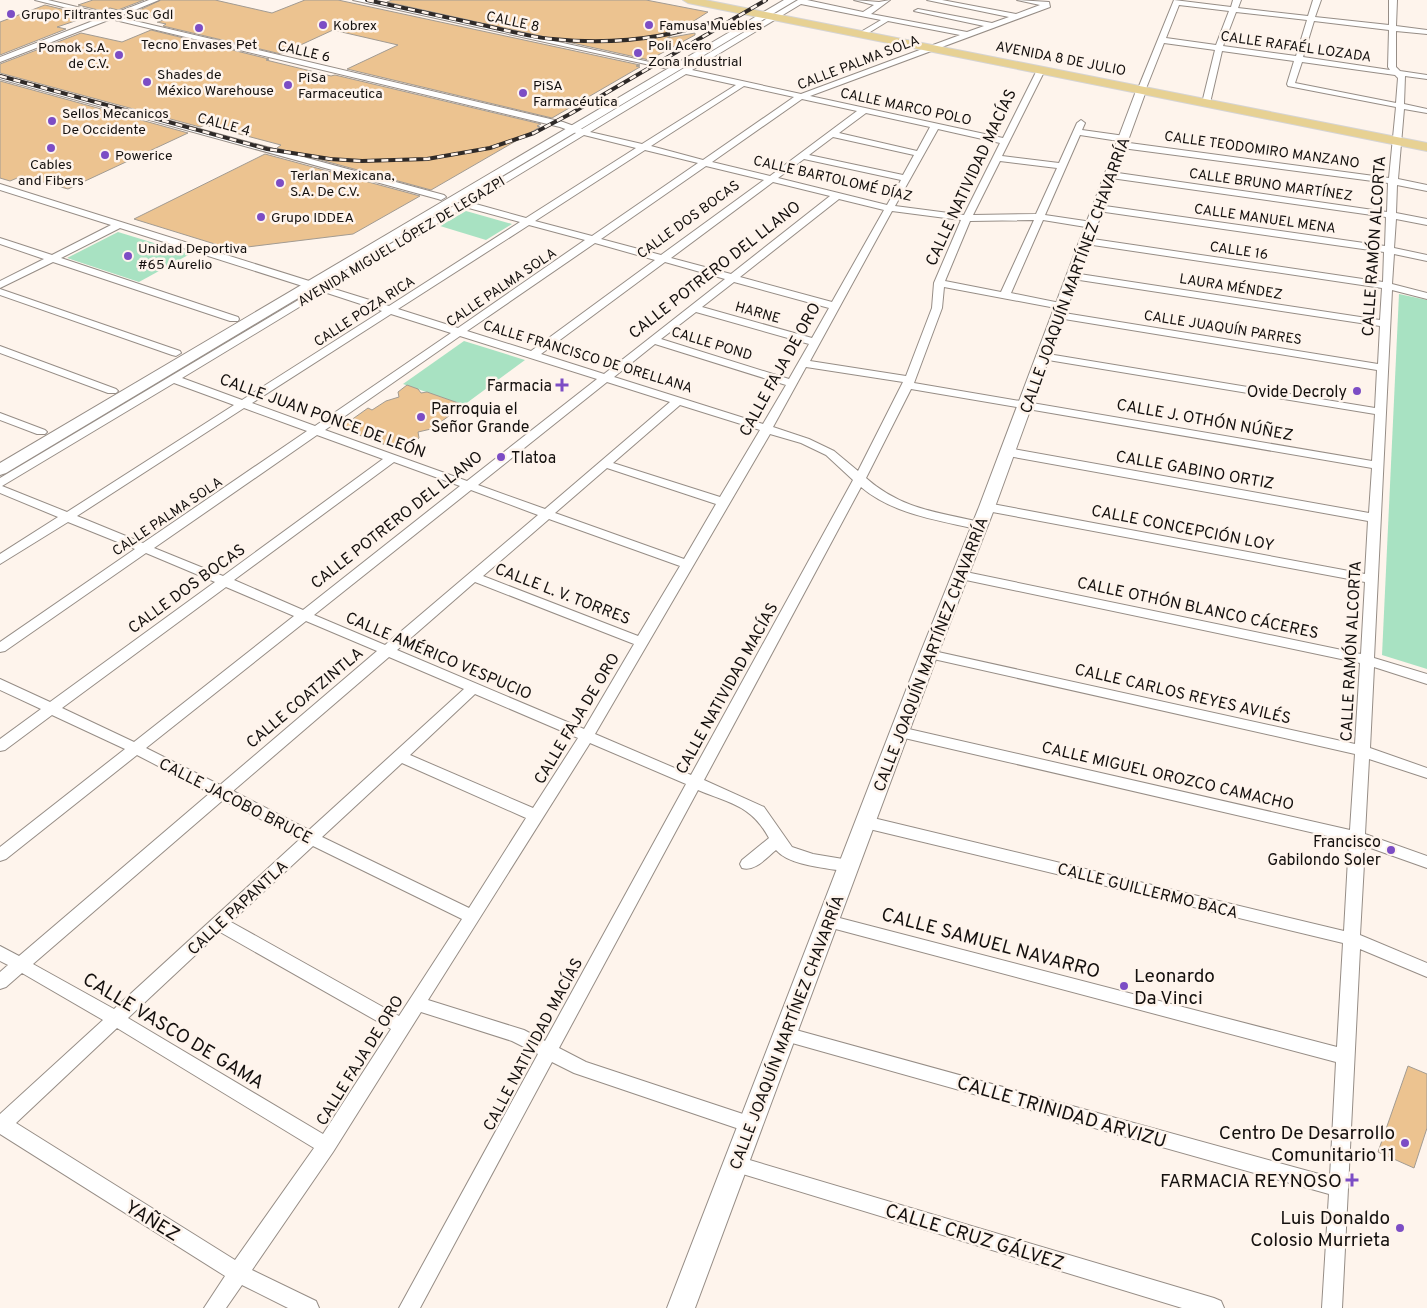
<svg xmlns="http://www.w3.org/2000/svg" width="1427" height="1308" font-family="Overpass,sans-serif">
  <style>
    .green { fill: #a8e2c2 }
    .building { fill: #ecc390; stroke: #a29b92 }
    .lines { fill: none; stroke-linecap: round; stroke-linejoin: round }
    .street-casing { stroke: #968d86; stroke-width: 2 }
    .secondary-casing { stroke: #968d86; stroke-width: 2 }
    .primary-casing { stroke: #d5d4d4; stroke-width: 2 }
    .street { fill: #fff; fill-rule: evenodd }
    .secondary { fill: #fff; fill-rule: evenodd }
    .primary { fill: #e7d193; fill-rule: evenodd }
    .rail-casing { stroke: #2f2a28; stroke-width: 4 }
    .rail { stroke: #fef4ec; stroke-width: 2.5; stroke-dasharray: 7; stroke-linecap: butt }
    .poi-dot { fill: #7c4dc5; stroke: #fef4ec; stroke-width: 2 }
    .labels { text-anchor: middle; stroke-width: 5; stroke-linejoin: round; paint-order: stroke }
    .far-poi-label { font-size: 14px; fill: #14100e; stroke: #fef4ec; text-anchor: start }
    .far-street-label { font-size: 14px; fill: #14100e; stroke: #fef4ec }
    .street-label { font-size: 16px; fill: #14100e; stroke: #fef4ec }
    .poi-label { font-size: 16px; fill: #14100e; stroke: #fef4ec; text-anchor: end }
    .near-street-label { font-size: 19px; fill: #14100e; stroke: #fef4ec }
    .near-poi-label { font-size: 19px; fill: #14100e; stroke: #fef4ec; text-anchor: end }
  </style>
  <rect width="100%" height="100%" fill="#fef4ec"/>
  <g class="green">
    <polygon points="466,211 512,224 486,240 440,226"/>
    <polygon points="118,232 190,254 139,282 67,258"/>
    <polygon points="1399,294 1427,300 1427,669 1382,655"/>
    <polygon points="464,341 525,360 464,405 403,384"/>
  </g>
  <g class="building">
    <polygon points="93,0 144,0 118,10 110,8 102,11 78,5"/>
    <polygon points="161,0 215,0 272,13 305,0 338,0 640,65 636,66 640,67 552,118 347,69 398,45 333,30 281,54 163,26 166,24 157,22 164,20 133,13"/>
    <polygon points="392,0 646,0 708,12 667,38 695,33 695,35 649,60 387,2"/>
    <polygon points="45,5 90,16 57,27 66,29 0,55 0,22"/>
    <polygon points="151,30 269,59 266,60 331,76 335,75 541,124 537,126 540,127 431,190 277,148 281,145 205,125 200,127 0,73 0,64 81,33 122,42"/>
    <polygon points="0,81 188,133 68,189 22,176 10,181 0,178"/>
    <polygon points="265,154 420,196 353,234 231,249 134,219"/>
    <polygon points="407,385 418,389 421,393 427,392 464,405 431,429 418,432 419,438 402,451 340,428 368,408 372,410 386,401 399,397 398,392"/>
    <polygon points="1408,1066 1427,1074 1427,1128 1414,1168 1378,1152"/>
  </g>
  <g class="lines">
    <defs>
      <g id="street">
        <path d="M35 0H48L110 15 149 0H159L118 17 563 122 582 129 798 0H807L863 12 874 5 854 0 879 2 890 0 871 14 967 32 984 26 914 11 918 9 992 23 1009 17 927 0H942L1016 14 1040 5 1017 0 1049 2 1050 7 810 96 1003 138 1037 70 1041 68 1045 70 1002 156 1059 163 1077 123 1081 120 1085 123 1082 130 1125 136 1129 139 1125 142 1080 135 1045 215 1092 222 1097 225 1092 228 1043 220 1011 293 1065 304V308L1061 309 944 287 942 308 914 383 1372 461 1375 414 1042 359 1037 356 1042 353 1375 408 1377 370 1058 318 1053 315 1058 312 1378 364 1380 326 1073 279 1068 276 1073 273 1380 320 1382 288 1086 244 1081 241 1086 238 1383 282 1384 252 1098 211 1093 208 1098 205 1385 246 1386 217 1111 178 1107 175 1111 172 1387 212 1388 183 1122 148 1118 145 1122 142 1389 178 1396 107 1288 86 1287 84 1294 61 1222 51 1210 103 1206 105 1202 103 1215 50 1164 43 1145 91 1141 93 1137 91 1174 0 1231 7 1233 0H1241L1238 8 1308 16 1313 0H1321L1315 17 1389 25V0H1397L1396 26 1427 30V34L1396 31V67L1400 71 1427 75V79L1405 76 1404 104 1427 109V113L1404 109 1398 179 1427 185V191L1397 185 1396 213 1427 219V225L1396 219 1394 248 1427 255V261L1394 254 1392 284 1427 293V299L1392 290 1374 658 1427 674V684L1374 667 1370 748 1427 768V778L1369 759 1365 834 1427 856V868L1365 846 1360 935 1427 963V977L1360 949 1342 1308H1322L1329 1194 785 1041 779 1039 776 1034 779 1029 785 1027 1330 1177 1336 1062 828 927 822 925 820 921 822 917 828 915 1337 1047 1343 943 865 828 860 826 857 822 860 818 865 816 1344 931 1349 841 900 737 895 735 893 732 895 729 900 727 1350 830 1355 754 929 658 924 657 922 654 924 651 929 650 1355 744 1360 663 961 579 955 575 961 571 1361 654 1365 582 987 511 981 507 987 503 1365 574 1368 521 1008 456 1002 452 1008 448 1369 513 1372 468 911 389 866 478C902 510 939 512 984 523L986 526 980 530C939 520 894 515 861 487L704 780 764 807 792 847 813 854 849 860 855 862 857 866 855 870 849 872C828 868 790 866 776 850 766 858 755 872 742 868L740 864 742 860 769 838C751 805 731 804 698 790L559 1048 586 1062 758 1119 760 1125 758 1131 751 1133 574 1073 552 1062 420 1308H399L538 1054 512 1041 421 1012 333 1152 252 1270 316 1301 319 1308H288L242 1285 226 1308H204L225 1276 0 1134V1114L103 1020 22 973 6 987 0 989V972L8 965 0 961V946L19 956 210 793 137 755 6 859 0 861V847L125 749 52 715 5 750 0 751V739L41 709 0 690V679L50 702 215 582 146 553 5 651 0 652V642L135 549 68 522 0 564V554L58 517 0 493V478L315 290 120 228 61 258 238 317 239 319 238 321H230L53 262 0 288V281L44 259 0 244V238L52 255 111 225 0 190V184L322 285 576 133 560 127 111 19 0 62V57L103 17ZM801 4 881 20 859 33V37H862L888 21 960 35 801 94 692 70ZM1179 5 1229 11 1216 45 1166 38ZM1236 12 1307 20 1296 56 1223 46ZM1314 21 1389 30 1388 67 1390 70 1303 57ZM1302 62 1395 75 1398 78 1396 103 1295 83ZM686 74 736 85 642 144 590 132ZM744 86 794 97 703 160 651 146ZM802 99 857 111 770 176 712 162ZM866 113 930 127 917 151 839 133ZM938 129 1000 143 964 215 895 206ZM584 135 636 148 526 218 472 203ZM833 137 914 155 903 175 809 155ZM645 150 698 163 592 236 535 221ZM804 159 901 180 887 205 778 178ZM1000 161 1057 168 1036 214 973 215ZM706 166 764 180 661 255 601 239ZM773 182 830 196 731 274 671 258ZM839 199 884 210 832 302 740 277ZM465 207 520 222 389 306 331 288ZM892 211 961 220 934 283 932 308 906 376 810 361ZM1034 220 1001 292 945 281 970 221ZM529 225 585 240 458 328 398 309ZM595 243 655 260 531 351 467 331ZM665 262 725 279 604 374 541 354ZM734 282 829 308 812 338 702 307ZM324 292 382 311 242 400 182 378ZM696 312 809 344 789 379 661 339ZM391 314 451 333 315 426 252 403ZM460 336 597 379 467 481 325 430ZM655 344 786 385 763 424 614 377ZM806 367 903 382 858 471 834 451 809 439 773 427ZM607 382 670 402 545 509 478 485ZM174 383 234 405 67 512 2 486ZM680 405 760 430 720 497 613 463ZM244 408 307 431 143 543 77 516ZM770 434 801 443 826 455 853 480 691 775 595 734ZM317 435 383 459 223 576 154 548ZM394 462 460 486 303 610 234 580ZM607 468 716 504 684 559 555 513ZM471 490 538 515 385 645 314 615ZM549 519 680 566 638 636 483 576ZM475 582 634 644 584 729 397 650ZM226 587 294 616 134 742 62 708ZM306 621 377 651 220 785 146 748ZM389 657 464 689 309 830 233 791ZM475 694 578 738 533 808 410 755ZM590 743 686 784 545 1041 524 1030 428 1000ZM402 763 526 818 469 908 322 837ZM223 800 300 839 114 1009 33 964ZM313 846 462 919 399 1016 231 922ZM220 932 391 1029 323 1134 128 1018ZM117 1028 314 1148 235 1260 16 1123Z"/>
        <polygon points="353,0 367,0 668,66 664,68"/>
        <polygon points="0,75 444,195 446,197 441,200 438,199 0,79"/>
        <polygon points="0,289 180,351 181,353 176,356 172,355 0,295"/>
        <polygon points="0,346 116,389 118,391 116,393 108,393 0,353"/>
        <polygon points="0,413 45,430 47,432 45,434 37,434 0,420"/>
        <polygon points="736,1156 1214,1298 1221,1301 1224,1308 1182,1308 736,1172 729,1170 727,1164 729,1158"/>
      </g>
      <g id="secondary">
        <polygon points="784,0 796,0 6,473 0,475 0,463"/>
        <polygon points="1141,88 1146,91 995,507 938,654 695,1308 667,1308 920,654 979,507 1136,91"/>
      </g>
      <polygon id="primary" points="683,0 705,0 1427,143 1427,151 688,3"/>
    </defs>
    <use href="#street" class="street-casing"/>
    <use href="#secondary" class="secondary-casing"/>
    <use href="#primary" class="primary-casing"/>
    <use href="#street" class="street"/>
    <use href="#secondary" class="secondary"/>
    <use href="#primary" class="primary"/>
    <defs>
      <g id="rail">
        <path d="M367 0C405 8 444 17 482 25 506 30 529 37 553 39 610 45 667 39 721 19"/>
        <polyline points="0,76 267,149 330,159 362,161 427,159 490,148 534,133 570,114 766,0"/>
      </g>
    </defs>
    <use href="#rail" class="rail-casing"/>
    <use href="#rail" class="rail"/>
  </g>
  <g class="poi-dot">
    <circle cx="11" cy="14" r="5"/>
    <circle cx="323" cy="25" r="5"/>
    <circle cx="649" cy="25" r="5"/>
    <circle cx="199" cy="28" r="5"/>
    <circle cx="638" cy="53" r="5"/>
    <circle cx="119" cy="55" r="5"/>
    <circle cx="147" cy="82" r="5"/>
    <circle cx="288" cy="85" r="5"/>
    <circle cx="523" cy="93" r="5"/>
    <circle cx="52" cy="121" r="5"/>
    <circle cx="51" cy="148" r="5"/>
    <circle cx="105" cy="155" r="5"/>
    <circle cx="280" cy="183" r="5"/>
    <circle cx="261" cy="217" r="5"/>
    <circle cx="128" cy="256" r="5"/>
    <path d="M559.5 377.5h5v5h5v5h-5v5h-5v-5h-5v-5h5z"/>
    <circle cx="1357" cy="391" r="5"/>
    <circle cx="421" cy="417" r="5"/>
    <circle cx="501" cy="457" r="5"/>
    <circle cx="1391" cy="850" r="5"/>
    <circle cx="1124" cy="986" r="5"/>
    <circle cx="1405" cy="1143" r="5"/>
    <path d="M1349.5 1172.5h5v5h5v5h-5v5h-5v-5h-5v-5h5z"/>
    <circle cx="1400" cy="1228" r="5"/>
  </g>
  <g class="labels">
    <g class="far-poi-label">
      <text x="21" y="19">Grupo Filtrantes Suc Gdl</text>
      <text x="333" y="30">Kobrex</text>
      <text x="659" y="30">Famusa Muebles</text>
      <text x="199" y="49" text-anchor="middle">Tecno Envases Pet</text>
      <text x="648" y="50">Poli Acero<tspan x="648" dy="16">Zona Industrial</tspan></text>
      <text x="109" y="52" text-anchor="end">Pomok S.A.<tspan x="109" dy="16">de C.V.</tspan></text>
      <text x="157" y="79">Shades de<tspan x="157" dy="16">México Warehouse</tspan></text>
      <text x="298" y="82">PiSa<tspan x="298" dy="16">Farmaceutica</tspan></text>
      <text x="533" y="90">PiSA<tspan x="533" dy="16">Farmacéutica</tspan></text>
      <text x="62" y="118">Sellos Mecanicos<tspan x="62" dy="16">De Occidente</tspan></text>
      <text x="115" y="160">Powerice</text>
      <text x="51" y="169" text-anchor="middle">Cables<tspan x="51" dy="16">and Fibers</tspan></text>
      <text x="290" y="180">Terlan Mexicana,<tspan x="290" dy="16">S.A. De C.V.</tspan></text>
      <text x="271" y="222">Grupo IDDEA</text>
      <text x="138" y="253">Unidad Deportiva<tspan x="138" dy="16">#65 Aurelio</tspan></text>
    </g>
    <g class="far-street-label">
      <text transform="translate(513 21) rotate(12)" y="5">CALLE 8</text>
      <text transform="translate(1296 46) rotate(8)" y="5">CALLE RAFAÉL LOZADA</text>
      <text transform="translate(304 51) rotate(13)" y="5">CALLE 6</text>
      <text transform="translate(1061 58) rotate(11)" y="5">AVENIDA 8 DE JULIO</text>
      <text transform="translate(858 62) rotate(-21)" y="5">CALLE PALMA SOLA</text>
      <text transform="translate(906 106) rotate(12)" y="5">CALLE MARCO POLO</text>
      <text transform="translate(224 124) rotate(15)" y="5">CALLE 4</text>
      <text transform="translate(1262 149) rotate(8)" y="5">CALLE TEODOMIRO MANZANO</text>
      <text transform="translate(833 178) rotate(13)" y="5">CALLE BARTOLOMÉ DÍAZ</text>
      <text transform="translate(1271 184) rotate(8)" y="5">CALLE BRUNO MARTÍNEZ</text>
      <text transform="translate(1265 218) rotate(8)" y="5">CALLE MANUEL MENA</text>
      <text transform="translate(688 219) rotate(-36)" y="5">CALLE DOS BOCAS</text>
      <text transform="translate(401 241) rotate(-31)" y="5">AVENIDA MIGUEL LÓPEZ DE LEGAZPI</text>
      <text transform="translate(1239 250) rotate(8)" y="5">CALLE 16</text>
      <text transform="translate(1231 286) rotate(9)" y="5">LAURA MÉNDEZ</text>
      <text transform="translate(501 287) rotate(-34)" y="5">CALLE PALMA SOLA</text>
      <text transform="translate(364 311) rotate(-33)" y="5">CALLE POZA RICA</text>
      <text transform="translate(758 312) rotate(16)" y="5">HARNE</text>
      <text transform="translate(1223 327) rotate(9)" y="5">CALLE JUAQUÍN PARRES</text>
      <text transform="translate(712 343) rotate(17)" y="5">CALLE POND</text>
      <text transform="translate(588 356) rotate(17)" y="5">CALLE FRANCISCO DE ORELLANA</text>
      <text transform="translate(167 516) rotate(-34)" y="5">CALLE PALMA SOLA</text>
    </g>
    <g class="street-label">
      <text transform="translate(970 177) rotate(-65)" y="6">CALLE NATIVIDAD MACÍAS</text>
      <text transform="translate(1373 246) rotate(-86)" y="6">CALLE RAMÓN ALCORTA</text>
      <text transform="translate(714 269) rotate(-38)" y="6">CALLE POTRERO DEL LLANO</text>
      <text transform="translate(1074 275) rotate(-70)" y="6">CALLE JOAQUÍN MARTÍNEZ CHAVARRÍA</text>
      <text transform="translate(779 369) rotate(-61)" y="6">CALLE FAJA DE ORO</text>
      <text transform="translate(323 415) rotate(20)" y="6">CALLE JUAN PONCE DE LEÓN</text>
      <text transform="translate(1205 419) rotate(10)" y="6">CALLE J. OTHÓN NÚÑEZ</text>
      <text transform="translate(1195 469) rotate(10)" y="6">CALLE GABINO ORTIZ</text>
      <text transform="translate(396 519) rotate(-38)" y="6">CALLE POTRERO DEL LLANO</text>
      <text transform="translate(1183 527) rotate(11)" y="6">CALLE CONCEPCIÓN LOY</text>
      <text transform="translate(186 588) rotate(-36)" y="6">CALLE DOS BOCAS</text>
      <text transform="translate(563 593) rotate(21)" y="6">CALLE L. V. TORRES</text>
      <text transform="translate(1198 607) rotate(12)" y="6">CALLE OTHÓN BLANCO CÁCERES</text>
      <text transform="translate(1350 651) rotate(-87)" y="6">CALLE RAMÓN ALCORTA</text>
      <text transform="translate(930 654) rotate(-69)" y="6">CALLE JOAQUÍN MARTÍNEZ CHAVARRÍA</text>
      <text transform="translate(439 655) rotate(23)" y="6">CALLE AMÉRICO VESPUCIO</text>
      <text transform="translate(726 688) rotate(-61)" y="6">CALLE NATIVIDAD MACÍAS</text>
      <text transform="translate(1183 693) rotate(13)" y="6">CALLE CARLOS REYES AVILÉS</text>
      <text transform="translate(304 697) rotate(-40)" y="6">CALLE COATZINTLA</text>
      <text transform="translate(576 718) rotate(-59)" y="6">CALLE FAJA DE ORO</text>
      <text transform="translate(1168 775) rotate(13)" y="6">CALLE MIGUEL OROZCO CAMACHO</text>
      <text transform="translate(236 800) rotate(27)" y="6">CALLE JACOBO BRUCE</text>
      <text transform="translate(1148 890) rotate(14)" y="6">CALLE GUILLERMO BACA</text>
      <text transform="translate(237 907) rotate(-43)" y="6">CALLE PAPANTLA</text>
      <text transform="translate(786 1032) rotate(-69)" y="6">CALLE JOAQUÍN MARTÍNEZ CHAVARRÍA</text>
      <text transform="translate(532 1044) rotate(-62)" y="6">CALLE NATIVIDAD MACÍAS</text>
      <text transform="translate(359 1060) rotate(-58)" y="6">CALLE FAJA DE ORO</text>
    </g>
    <g class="poi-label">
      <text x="552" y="391">Farmacia</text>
      <text x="1347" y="397">Ovide Decroly</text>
      <text x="431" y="414" text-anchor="start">Parroquia el<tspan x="431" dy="18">Señor Grande</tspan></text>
      <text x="511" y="463" text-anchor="start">Tlatoa</text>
      <text x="1381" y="847">Francisco<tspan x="1381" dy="18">Gabilondo Soler</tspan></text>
    </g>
    <g class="near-street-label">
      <text transform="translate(991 942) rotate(15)" y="7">CALLE SAMUEL NAVARRO</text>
      <text transform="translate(174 1030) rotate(31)" y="7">CALLE VASCO DE GAMA</text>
      <text transform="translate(1062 1111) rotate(16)" y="7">CALLE TRINIDAD ARVIZU</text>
      <text transform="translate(153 1220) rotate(32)" y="7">YAÑEZ</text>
      <text transform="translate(975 1236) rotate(17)" y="7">CALLE CRUZ GÁLVEZ</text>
    </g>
    <g class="near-poi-label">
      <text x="1134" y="982" text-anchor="start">Leonardo<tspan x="1134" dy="22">Da Vinci</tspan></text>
      <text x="1395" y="1139">Centro De Desarrollo<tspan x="1395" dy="22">Comunitario 11</tspan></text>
      <text x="1342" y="1187">FARMACIA REYNOSO</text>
      <text x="1390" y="1224">Luis Donaldo<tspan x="1390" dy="22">Colosio Murrieta</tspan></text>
    </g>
  </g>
</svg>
